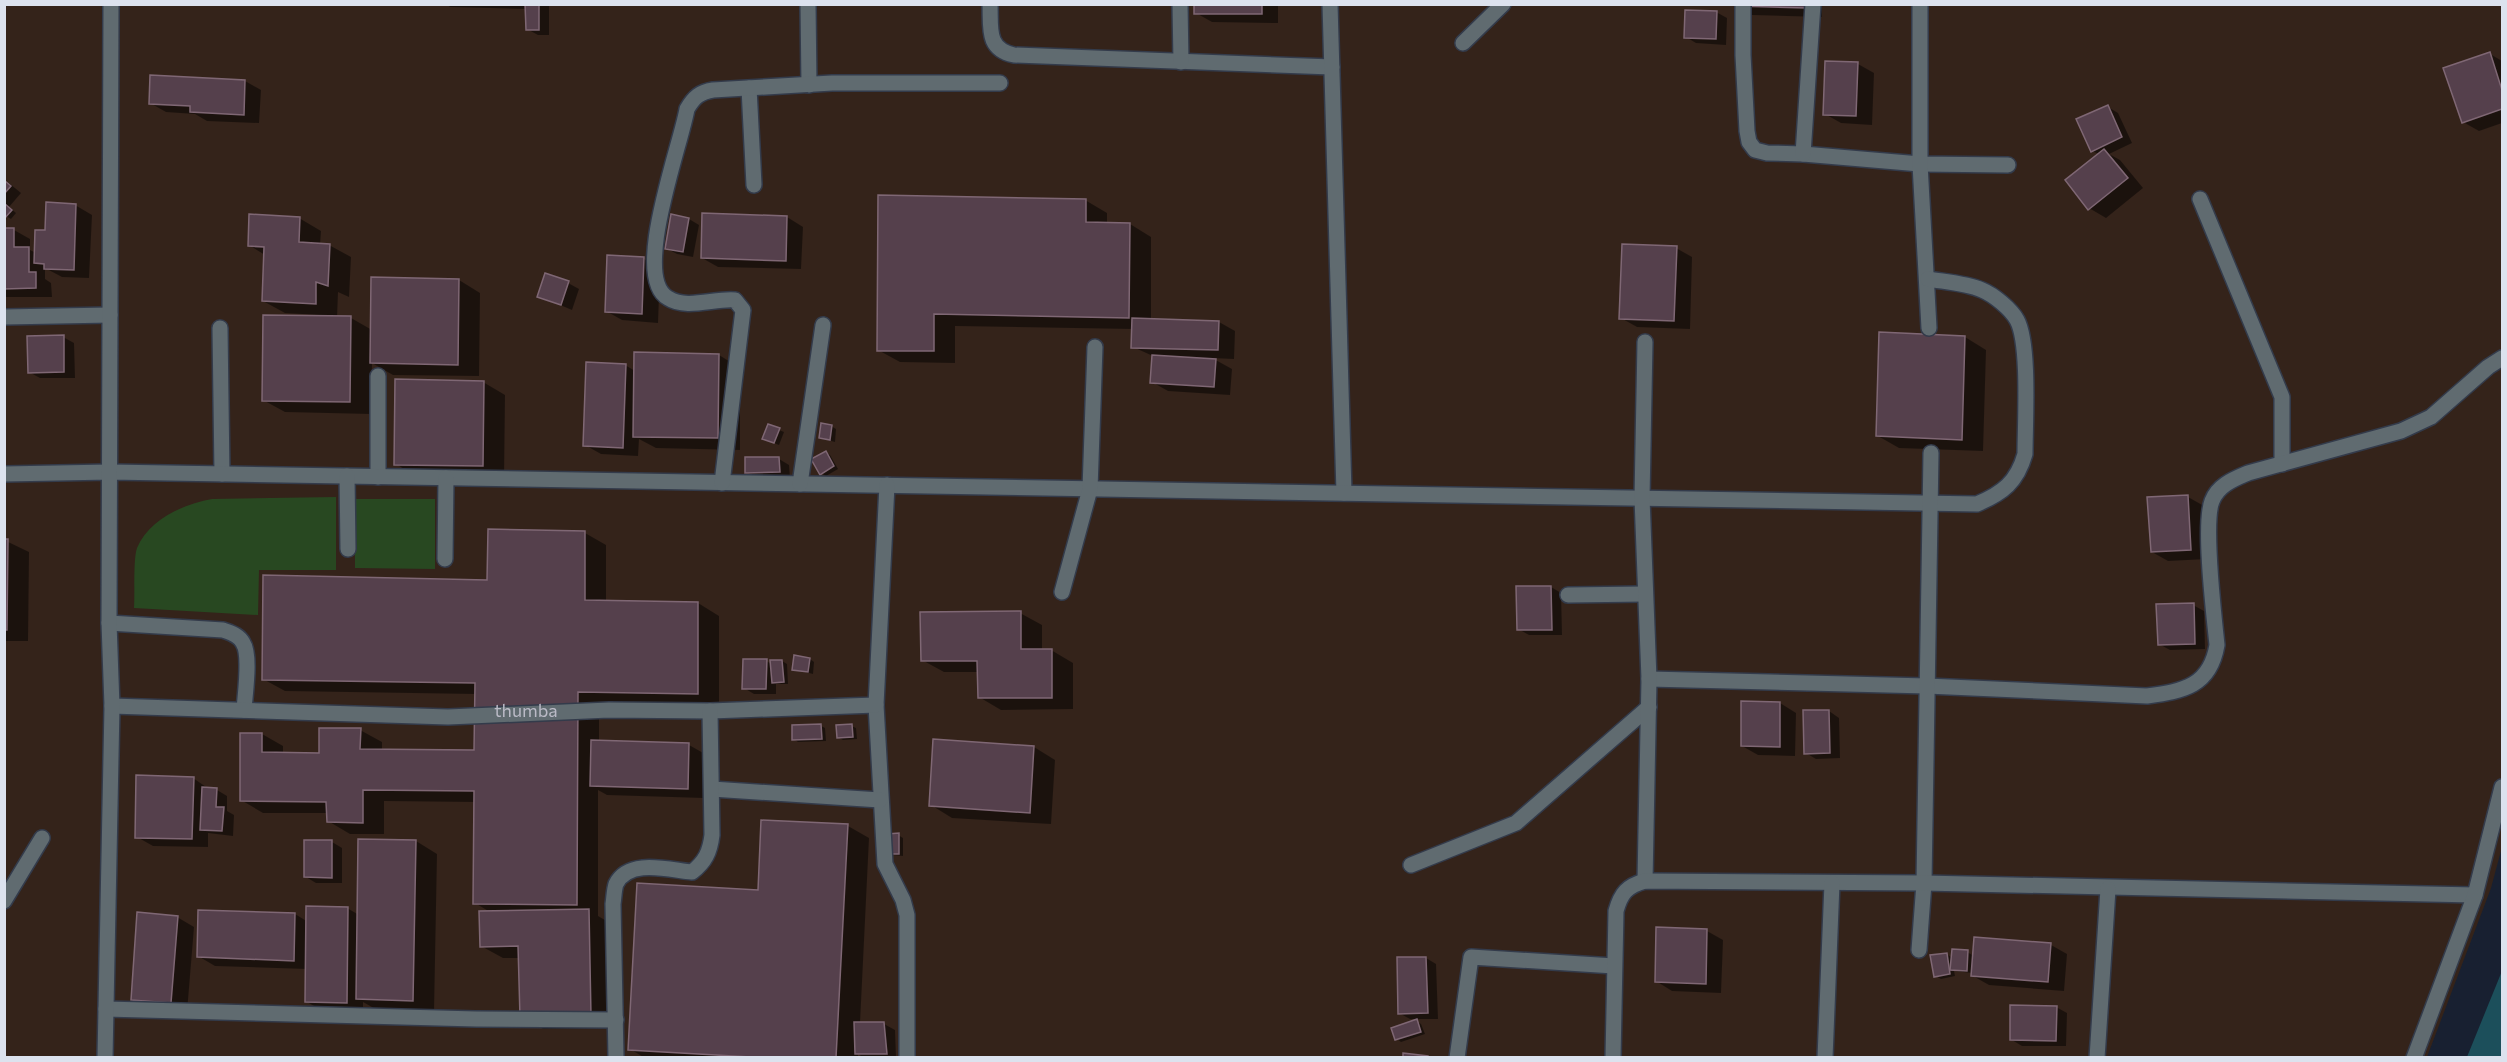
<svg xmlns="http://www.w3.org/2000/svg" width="2507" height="1062" font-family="Commissioner,sans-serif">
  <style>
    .industrial { fill: #34231a }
    .green { fill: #284821 }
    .water { fill: #1c4f5b }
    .shadow { fill: #0007 }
    .building { fill: #55404c; stroke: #7f6774; stroke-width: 1.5 }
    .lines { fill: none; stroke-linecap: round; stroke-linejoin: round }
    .minor-casing { stroke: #333b4b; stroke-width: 18 }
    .minor { stroke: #606b70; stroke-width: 15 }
    .labels { text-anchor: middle; stroke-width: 4.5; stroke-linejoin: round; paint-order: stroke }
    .number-label { font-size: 18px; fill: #babac6 }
  </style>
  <rect width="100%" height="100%" fill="#182031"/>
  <polygon class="industrial" points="5,5 2502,5 2502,847 2491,888 2427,1057 5,1058"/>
  <g class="green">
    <path d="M336 497V570H259L258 615 134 608C135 595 133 559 137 548 149 519 184 504 212 499Z"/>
    <polygon points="355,499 435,499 435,569 355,568"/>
  </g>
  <polygon class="water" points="2502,971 2502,1057 2467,1057"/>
  <g class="shadow">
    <polygon points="446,4 549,4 549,35 538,35 527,29 527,9 450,7"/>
    <polygon points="1196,4 1278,4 1278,23 1212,22 1196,13"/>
    <polygon points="1736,4 1822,4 1822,17 1752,15"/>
    <polygon points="1716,12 1727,18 1726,45 1696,43 1686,37"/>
    <polygon points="2490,54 2502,61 2502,123 2479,131 2463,122"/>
    <polygon points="1858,64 1874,73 1872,125 1841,123 1825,114"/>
    <polygon points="245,81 261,90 259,123 207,121 195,114 166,112 150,103"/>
    <polygon points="2108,107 2118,113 2132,143 2109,154 2120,160 2143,188 2106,218 2089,208 2099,154 2092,151"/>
    <polygon points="4,179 21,193 9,207 16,213 11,219 4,215"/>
    <polygon points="1085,200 1107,213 1107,224 1130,224 1151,237 1151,320 1219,322 1235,331 1234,359 1212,358 1232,369 1230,395 1168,391 1152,382 1153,356 1133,347 1133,329 955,326 955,363 900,362 878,350"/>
    <polygon points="75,205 92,215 89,278 62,277 45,268 45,279 51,283 52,297 4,297 4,230 14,230 30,239 30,250 36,253"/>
    <polygon points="787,217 803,227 801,269 718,267 702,258"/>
    <polygon points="299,218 321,231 320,245 329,245 351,257 349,297 338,292 337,318 351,318 372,330 459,280 480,293 479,376 393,375 372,363 371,414 285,412 263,400 319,315 285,313 263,301 265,255 249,245"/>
    <polygon points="689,219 699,225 693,257 677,254 666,248"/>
    <polygon points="1676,248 1692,257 1690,329 1637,327 1621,318"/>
    <polygon points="609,257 644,259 660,268 658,323 622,320 606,311"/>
    <polygon points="568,283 579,289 572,310 539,296"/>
    <polygon points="63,337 74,343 75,378 40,378 29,372"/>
    <polygon points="1965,337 1986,350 1983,451 1899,448 1878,436"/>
    <polygon points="719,355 740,368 740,450 656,448 639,439 638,456 601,454 585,445 625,365 635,371"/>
    <polygon points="483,382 505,395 504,478 417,477 396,464"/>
    <polygon points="831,426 836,429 835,442 820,438"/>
    <polygon points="779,430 784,432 779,445 769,441"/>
    <polygon points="826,453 830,455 838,469 826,476 821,473"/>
    <polygon points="779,459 789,465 790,478 757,478 747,472"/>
    <polygon points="2188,497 2204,506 2207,559 2168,561 2152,552"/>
    <polygon points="585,533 606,545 606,602 698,603 719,616 719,705 599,703 599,742 689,745 705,754 704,798 607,795 598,790 598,916 610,923 612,1028 543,1029 522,1016 520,958 503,958 481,946 490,912 475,903 476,802 384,801 384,834 350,834 328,821 328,813 263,813 241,800 262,734 283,746 283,754 321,754 360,730 382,742 382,751 476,752 476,694 285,691 263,679 489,582"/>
    <polygon points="4,540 29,552 28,641 4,641"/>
    <polygon points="1551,587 1561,593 1562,635 1529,635 1518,629"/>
    <polygon points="2193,605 2204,611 2205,649 2170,650 2159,644"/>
    <polygon points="1020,613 1042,625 1042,650 1051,650 1073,663 1073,709 1001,710 979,697 979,672 944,672 922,660"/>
    <polygon points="810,659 814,662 813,674 794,669"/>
    <polygon points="766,661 772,664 782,661 787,664 788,684 776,684 776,694 754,694 744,688"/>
    <polygon points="1780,703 1796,713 1795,756 1758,755 1742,746"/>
    <polygon points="1829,711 1839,718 1840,758 1816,759 1806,753"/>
    <polygon points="821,726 825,728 826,741 798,742 794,739"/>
    <polygon points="851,726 856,728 857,739 843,740 838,737"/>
    <polygon points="1034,747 1055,760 1051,824 952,818 931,805"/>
    <polygon points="193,778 209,789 217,790 227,796 227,811 234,815 233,836 208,833 208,847 153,846 137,837"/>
    <polygon points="848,826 869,838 860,1023 884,1024 895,1030 896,1058 864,1058 858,1054 858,1058 645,1058 630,1049 759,892"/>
    <polygon points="898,835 903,838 903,856 893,855 889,853"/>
    <polygon points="416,841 437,854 434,1012 379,1011 363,1002 363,1012 323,1011 307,1002 307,969 215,966 198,956 200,911 295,914 308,922 347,908 359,915"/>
    <polygon points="332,842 342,848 342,883 316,883 306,877"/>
    <polygon points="177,917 194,927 187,1012 148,1008 132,999"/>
    <polygon points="1707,931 1723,940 1721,993 1672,991 1656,981"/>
    <polygon points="1975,939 2051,945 2067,954 2064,991 1989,985 1973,976 1973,973 1954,971 1955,976 1941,979 1936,976 1946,954 1953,958 1967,952 1974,956"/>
    <polygon points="1426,958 1436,964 1438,1019 1410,1019 1399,1013"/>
    <polygon points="2056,1007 2067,1013 2066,1046 2022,1046 2012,1040"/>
    <polygon points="1416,1021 1421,1024 1425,1034 1401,1042 1397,1039"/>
  </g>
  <g class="building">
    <polygon points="525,4 539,4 539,30 526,30"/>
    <rect x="1194" y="4" width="68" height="10"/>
    <polygon points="1735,4 1806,4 1806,8 1735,6"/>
    <polygon points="1685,10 1717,11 1716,39 1684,38"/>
    <polygon points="2490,52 2502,90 2502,109 2462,123 2443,68"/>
    <polygon points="1825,61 1858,62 1856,116 1823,115"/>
    <polygon points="150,75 245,80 244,115 190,112 190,106 149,104"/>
    <polygon points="2108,105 2122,137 2091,152 2076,119"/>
    <polygon points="2104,149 2128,178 2088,210 2065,180"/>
    <polygon points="4,180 11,186 4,194"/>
    <polygon points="878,195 1086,199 1086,222 1130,223 1129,318 934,314 934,351 877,351"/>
    <polygon points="46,202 76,204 74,270 44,269 44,264 34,263 35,230 45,230"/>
    <polygon points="4,203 12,210 5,218 4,217"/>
    <polygon points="702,213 787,216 786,261 701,258"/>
    <polygon points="249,214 300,217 299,242 330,244 328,286 316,282 316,304 262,301 264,247 248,246"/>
    <polygon points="671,214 689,218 683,252 665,249"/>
    <polygon points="4,228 14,228 14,247 29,247 29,272 36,272 36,288 4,289"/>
    <polygon points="1622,244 1677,246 1674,321 1619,319"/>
    <polygon points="607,255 644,257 642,314 605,312"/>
    <polygon points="545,273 569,281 561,305 537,297"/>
    <polygon points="371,277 459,279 458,365 370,363"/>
    <polygon points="263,315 351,316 350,402 262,401"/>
    <polygon points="1132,318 1219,321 1218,350 1131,348"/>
    <polygon points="1879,332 1965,336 1962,440 1876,436"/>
    <polygon points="64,335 64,372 28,373 27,336"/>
    <polygon points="634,352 719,354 718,438 633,437"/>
    <polygon points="1152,355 1216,359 1214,387 1150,383"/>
    <polygon points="586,362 626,364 623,448 583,446"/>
    <polygon points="395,379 484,381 483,466 394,465"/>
    <polygon points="821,423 832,425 830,440 819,438"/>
    <polygon points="768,424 780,428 774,443 762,439"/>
    <polygon points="826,451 834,466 820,475 811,459"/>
    <polygon points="745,457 779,457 780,472 745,473"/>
    <polygon points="2188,495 2191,550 2151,552 2147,497"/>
    <polygon points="488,529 585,531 585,600 698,602 698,694 578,692 577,905 473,904 474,791 363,790 363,823 327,822 326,802 240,801 240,733 262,733 262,752 319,753 319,728 361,728 360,749 474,750 475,683 262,680 263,575 487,580"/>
    <polygon points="4,539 8,539 7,630 4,630"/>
    <polygon points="1516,586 1551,586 1552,630 1517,630"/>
    <polygon points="2194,603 2195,644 2158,645 2156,604"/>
    <polygon points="1021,611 1021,649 1052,649 1052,698 978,698 977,661 921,661 920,612"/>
    <polygon points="794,655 810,658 808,672 792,670"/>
    <polygon points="743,659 767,659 766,689 742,689"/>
    <polygon points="770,660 782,660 784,682 772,683"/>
    <polygon points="1741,701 1780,702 1780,747 1741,746"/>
    <polygon points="1803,710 1829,710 1830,753 1804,754"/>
    <polygon points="821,724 822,739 792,740 792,725"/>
    <polygon points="852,724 853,737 837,738 836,725"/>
    <polygon points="933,739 1034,746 1030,813 929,806"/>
    <polygon points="591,740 689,743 688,789 590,786"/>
    <polygon points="136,775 194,777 192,839 135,838"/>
    <polygon points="202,787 217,788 216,807 224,807 222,831 200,830"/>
    <polygon points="761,820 848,824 836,1058 769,1058 628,1050 637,883 758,890"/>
    <polygon points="899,833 899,854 887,854 887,834"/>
    <polygon points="358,839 416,840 413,1001 356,999"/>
    <polygon points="304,840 332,840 332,878 304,877"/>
    <polygon points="306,906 348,907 347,1003 305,1002"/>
    <polygon points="589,909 591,1016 520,1017 518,946 480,947 479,911"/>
    <polygon points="198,910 295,913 294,961 197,957"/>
    <polygon points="137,912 178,916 171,1003 131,1000"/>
    <polygon points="1656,927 1707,929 1706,984 1655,982"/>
    <polygon points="1974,937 2051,943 2048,982 1971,976"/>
    <polygon points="1952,949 1968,950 1967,971 1950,970"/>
    <polygon points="1947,953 1950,974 1934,977 1930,955"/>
    <polygon points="1397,957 1426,957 1428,1013 1398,1014"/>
    <polygon points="2010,1005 2057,1006 2056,1041 2010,1040"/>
    <polygon points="1417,1019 1421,1032 1395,1040 1391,1028"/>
    <polygon points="854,1022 884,1022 887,1054 855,1054"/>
    <polygon points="1403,1053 1428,1056 1428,1058 1403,1058"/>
  </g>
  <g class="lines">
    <defs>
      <g id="minor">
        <polyline points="808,4 809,85"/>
        <path d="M990 4C991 28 986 49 1014 55L1332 67"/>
        <polyline points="1180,4 1181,62"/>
        <polyline points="1330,4 1344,493"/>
        <polyline points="1743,4 1743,55 1747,131 1749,142 1755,150 1767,153 1803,154 1920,164 2008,165"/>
        <polyline points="1920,4 1920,164 1929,328"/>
        <polyline points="1463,43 1503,4"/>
        <polyline points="749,88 754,185"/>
        <polyline points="1803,154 1813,4"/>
        <polyline points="2200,199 2282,397 2282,464"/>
        <polyline points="4,317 110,315"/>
        <polyline points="220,328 222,474"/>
        <polyline points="378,376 378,477"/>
        <path d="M4 474 110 472 1977 504C2003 493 2017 482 2025 454 2025 424 2030 344 2017 320 2011 309 1994 295 1982 290 1966 283 1946 282 1928 279"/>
        <polyline points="347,476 348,549"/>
        <path d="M722 483 743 310 735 300C715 298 686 310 668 298 631 277 681 145 687 109 694 97 700 92 713 90L832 83H1000"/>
        <polyline points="800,484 823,325"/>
        <polyline points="445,559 446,478"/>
        <polyline points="1062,592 1090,489 1095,347"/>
        <polyline points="1568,595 1644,594"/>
        <path d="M109 623 223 630C231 633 239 635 243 643 251 655 245 694 244 710"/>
        <path d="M1649 679 1927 686 2147 696C2184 691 2210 686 2217 645 2214 616 2203 524 2212 501 2218 485 2234 479 2248 473L2401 431 2431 417 2488 367 2502 358"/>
        <polyline points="876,705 885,864 903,900 907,915 907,1058"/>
        <polyline points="112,706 448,717 609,710 710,711 876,705 887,485"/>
        <polyline points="712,789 880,800"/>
        <polyline points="1411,865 1516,823 1649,707"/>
        <polyline points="1645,881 1649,679 1642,498 1645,342"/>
        <polyline points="4,901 42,838"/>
        <polyline points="1919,950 1924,883 1931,453"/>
        <polyline points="106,1009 476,1019 616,1020"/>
        <polyline points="105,1058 112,706 109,623 111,4"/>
        <path d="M616 1058 613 904C614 898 614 890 616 884 629 858 669 870 692 872 705 862 710 852 712 835L710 711"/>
        <polyline points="1457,1058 1471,957 1614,966"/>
        <path d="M1613 1058 1616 911C1621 893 1627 886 1645 881L1924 883 2475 895"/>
        <polyline points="1825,1058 1832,883"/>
        <polyline points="2097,1058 2108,889"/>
        <polyline points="2414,1058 2475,895 2502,787"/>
      </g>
    </defs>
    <use href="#minor" class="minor-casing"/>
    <use href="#minor" class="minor"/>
  </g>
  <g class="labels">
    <g class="number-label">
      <text x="526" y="717">thumba</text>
    </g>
  </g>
  <rect width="2507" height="1062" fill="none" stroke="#dce2ee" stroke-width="12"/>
</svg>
